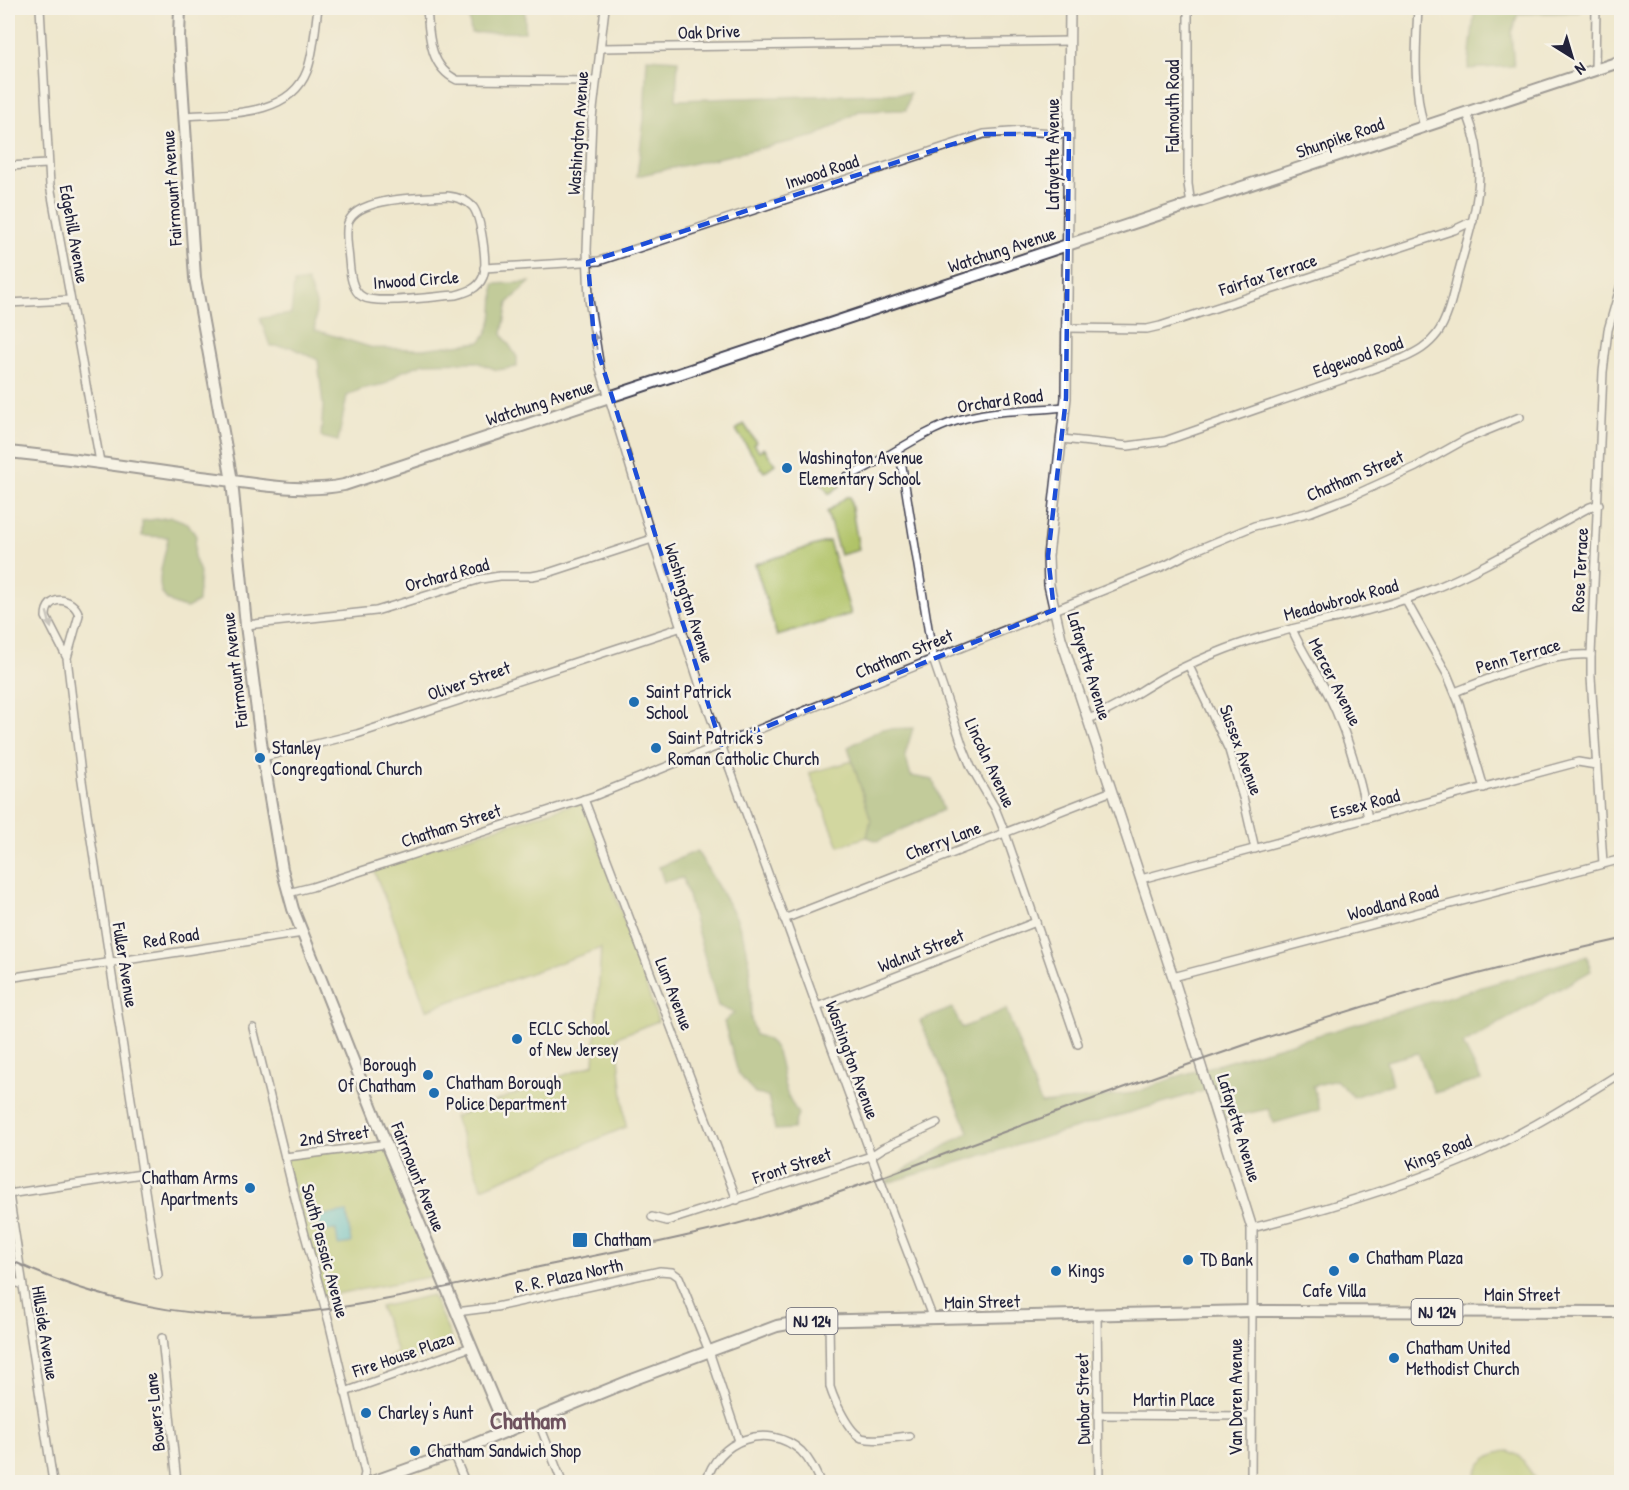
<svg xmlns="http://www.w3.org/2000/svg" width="1629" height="1490" font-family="'Patrick Hand',sans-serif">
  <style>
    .green { fill: #b0c367; stroke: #697251; stroke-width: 1.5 }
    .forest { fill: #8ca95c; stroke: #57664c; stroke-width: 1.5 }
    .water { fill: #54bfcf; stroke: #3b7085; stroke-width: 1.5 }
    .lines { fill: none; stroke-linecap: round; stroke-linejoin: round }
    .minor-casing { stroke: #414051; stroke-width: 10 }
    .tertiary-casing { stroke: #414051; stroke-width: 12 }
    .secondary-casing { stroke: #414051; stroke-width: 14 }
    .primary-casing { stroke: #414051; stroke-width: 14 }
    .minor { stroke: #fff; stroke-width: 7 }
    .tertiary { stroke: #fff; stroke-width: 9 }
    .secondary { stroke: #fff; stroke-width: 10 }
    .primary { stroke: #fff; stroke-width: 10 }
    .rail { stroke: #22223b; stroke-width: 2 }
    .oneway { fill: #9c9ca7 }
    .marked { fill: none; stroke: #1d4ed8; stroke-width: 4.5; stroke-dasharray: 12 8; stroke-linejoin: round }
    .poi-dot { fill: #1f6fb2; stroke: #f7f3e8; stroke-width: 2 }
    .labels { text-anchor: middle; stroke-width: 5; stroke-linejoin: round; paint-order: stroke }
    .shield { fill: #f7f3e8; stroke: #62616f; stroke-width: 1.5 }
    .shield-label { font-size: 16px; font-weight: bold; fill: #22223b }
    .street-label { font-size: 18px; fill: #22223b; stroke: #f7f3e8 }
    .poi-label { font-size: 18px; fill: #22223b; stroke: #f7f3e8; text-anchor: start }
    .district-label { font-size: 24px; font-weight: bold; fill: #6e525e; stroke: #f7f3e8 }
  </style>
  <rect width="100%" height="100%" fill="#f7f3e8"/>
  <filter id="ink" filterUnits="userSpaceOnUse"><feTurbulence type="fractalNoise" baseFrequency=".0167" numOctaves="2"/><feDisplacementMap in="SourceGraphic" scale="12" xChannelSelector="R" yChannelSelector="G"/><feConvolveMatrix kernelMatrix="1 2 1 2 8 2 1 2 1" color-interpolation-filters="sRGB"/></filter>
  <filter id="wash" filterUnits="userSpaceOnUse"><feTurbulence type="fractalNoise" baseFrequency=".008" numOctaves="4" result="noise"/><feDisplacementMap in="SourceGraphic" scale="24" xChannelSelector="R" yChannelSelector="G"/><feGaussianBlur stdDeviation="1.35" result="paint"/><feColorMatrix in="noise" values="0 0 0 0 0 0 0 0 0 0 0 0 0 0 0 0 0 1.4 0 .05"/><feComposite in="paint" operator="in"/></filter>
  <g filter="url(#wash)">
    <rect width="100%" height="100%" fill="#efe7cd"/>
    <g class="green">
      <polygon points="744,424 756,442 754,444 759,451 764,448 775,464 764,472 736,430"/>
      <polygon points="826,474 830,480 838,476 841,480 840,486 829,494 819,479"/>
      <polygon points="846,497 850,497 859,550 840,555 827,512"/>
      <polygon points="829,541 851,614 777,636 755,564"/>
      <polygon points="853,761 871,820 867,837 839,846 809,773"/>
      <polygon points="584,801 658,1021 617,1037 626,1127 482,1188 454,1117 594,1064 601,948 426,1010 397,928 372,866"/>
      <polygon points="387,1144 440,1275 320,1297 284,1157"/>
      <polygon points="432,1295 454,1344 406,1363 395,1365 388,1356 397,1352 380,1307"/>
      <path d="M1510 1451 1519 1456 1538 1482H1475C1473 1464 1492 1451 1510 1451Z"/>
    </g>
    <g class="forest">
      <polygon points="468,8 525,8 525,32 471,33"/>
      <polygon points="1475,8 1581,8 1580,12 1518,14 1511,33 1514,66 1468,69"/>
      <polygon points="647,58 678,60 676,100 910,93 906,110 859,111 816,136 637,176 644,119"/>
      <path d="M307 281 316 304 315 330 373 348 422 349 480 342C496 325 493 305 494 284L530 282 508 303 502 334 517 357V367L497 370 476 362 424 363 401 372 385 384 361 389 347 396 338 441 321 437 323 406 318 360 291 347 270 346 260 318 291 314 294 283Z"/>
      <path d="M172 517 188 523 196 536 194 557 200 572 198 602 187 608C144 601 164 566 168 537L142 536V521Z"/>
      <polygon points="913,728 905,755 911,776 933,780 943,810 878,841 867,837 871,820 848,747 881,729"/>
      <path d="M697 851 736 917 743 936 750 964 751 1019 755 1035C785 1040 778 1071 787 1093 790 1100 794 1107 798 1114L793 1129 775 1130 768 1096 755 1094 738 1073 724 1022 734 1013 718 1006 683 878 664 882 659 867Z"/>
      <polygon points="1587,956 1591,971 1463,1044 1481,1080 1434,1093 1418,1053 1386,1061 1392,1084 1353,1097 1336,1080 1313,1086 1320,1110 1274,1123 1268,1109 1217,1120 1207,1090 880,1185 969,1132 920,1021 952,1008 962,1028 1006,1009 1041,1104 1134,1093 1179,1076"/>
    </g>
    <polygon class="water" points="347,1212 351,1243 338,1245 336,1230 321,1231 318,1216"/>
  </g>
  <g filter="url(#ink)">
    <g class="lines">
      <defs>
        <g id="minor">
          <polyline points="40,8 50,185 100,462"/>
          <path d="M427 8C429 34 429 67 457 80L595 81"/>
          <polyline points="605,8 592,118 587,250 589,300 600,368 652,539 705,701 889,1204 933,1319"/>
          <polyline points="1188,8 1188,184 1191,205"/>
          <path d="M1418 8C1416 48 1413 88 1424 127"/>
          <polyline points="601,48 1070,41"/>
          <polyline points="1595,70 1596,8"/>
          <path d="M184 116C224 113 289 118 307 71 314 52 315 28 318 8"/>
          <polyline points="8,166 48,164"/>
          <path d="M447 196C457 197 466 199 473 207 481 217 488 265 483 277 478 289 467 292 456 295 437 296 377 305 363 297 351 291 350 271 349 260 348 248 345 233 348 223 357 196 424 198 447 196Z"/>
          <polyline points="484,268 599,261 984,134 1023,131 1069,134"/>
          <polyline points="8,303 70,300"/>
          <polyline points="1067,328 1147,329 1160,326 1454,230 1473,221"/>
          <path d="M1062 439 1128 446 1165 441 1404 358C1417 352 1428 346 1437 334 1449 317 1453 293 1458 274 1474 214 1491 174 1467 113"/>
          <polyline points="897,451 901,460 933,659 963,747 971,767 995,808 1005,833 1078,1044"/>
          <path d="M846 477C884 462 916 434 956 421 990 409 1029 411 1065 407"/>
          <polyline points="1405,599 1447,674 1459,703 1484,788"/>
          <polyline points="246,625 376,611 481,579 500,576 532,576 548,573 652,539"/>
          <path d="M1292 629C1302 652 1316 672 1328 694 1348 734 1359 775 1368 818"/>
          <path d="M67 658 46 617C46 594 73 596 79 615L67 658 81 774 158 1275"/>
          <polyline points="1189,666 1229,750 1244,801 1255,849"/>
          <path d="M1455 692C1493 677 1550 652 1591 655"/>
          <path d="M1088 719C1115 710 1138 691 1164 677 1183 667 1205 657 1226 649 1292 624 1362 617 1428 591 1485 569 1536 536 1590 507L1599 504"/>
          <polyline points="263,757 357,734 682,627"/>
          <polyline points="584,799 737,1200"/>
          <polyline points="1603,863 1591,677 1591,655 1603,372 1608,330 1622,281"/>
          <polyline points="1141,879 1578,762 1596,765"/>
          <polyline points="288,893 312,887 594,796 1166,565 1189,553 1254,526 1311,512 1350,497 1416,467 1466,439 1520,417"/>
          <polyline points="784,919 1112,791"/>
          <polyline points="1173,977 1622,859"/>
          <polyline points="8,978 303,933"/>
          <polyline points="817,1007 1036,922"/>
          <polyline points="253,1028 297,1206 329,1322 365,1473 363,1482"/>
          <polyline points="285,1157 387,1144"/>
          <polyline points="8,1188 53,1482"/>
          <polyline points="8,1194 142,1174"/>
          <polyline points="652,1217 667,1221 677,1218 871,1156 883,1148 937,1123"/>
          <path d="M1252 1228C1331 1208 1409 1185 1482 1152 1531 1129 1576 1101 1622 1072"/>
          <polyline points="8,1281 22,1284"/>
          <polyline points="456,1312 496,1307 660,1271 672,1272 679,1277 709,1351 739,1441"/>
          <polyline points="1097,1316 1099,1482"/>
          <path d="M829 1321 830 1387C834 1400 849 1433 862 1438 876 1442 895 1437 909 1436"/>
          <polyline points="162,1338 177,1482"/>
          <polyline points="345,1392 471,1347"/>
          <polyline points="1098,1415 1251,1416"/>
          <polyline points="537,1418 562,1482"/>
          <polyline points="453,1453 465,1482"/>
          <path d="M706 1482C717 1440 767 1421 801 1451 810 1460 815 1471 820 1482"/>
          <polyline points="1251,1482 1252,1311"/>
        </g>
        <polyline id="tertiary" points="1070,8 1066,398 1048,556 1049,585 1061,638 1173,977 1252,1228 1252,1311"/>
        <g id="secondary">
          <polyline points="180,8 179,37 195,278 232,481 246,625 263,757 282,869 293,909 389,1151 507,1432"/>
          <path d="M8 452C81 459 153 471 225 480 265 485 304 493 344 485L1622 61"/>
        </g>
        <polyline id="primary" points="372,1482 453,1453 632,1380 753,1335 777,1326 805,1321 1252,1311 1622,1312"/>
      </defs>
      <use href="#minor" class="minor-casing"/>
      <use href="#tertiary" class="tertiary-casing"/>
      <use href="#secondary" class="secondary-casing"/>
      <use href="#primary" class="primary-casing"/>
      <use href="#minor" class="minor"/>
      <use href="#tertiary" class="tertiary"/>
      <use href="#secondary" class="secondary"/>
      <use href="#primary" class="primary"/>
      <path class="rail" d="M8 1259C94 1300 189 1322 285 1314 366 1307 446 1287 526 1270 614 1251 702 1236 788 1209 850 1190 911 1167 971 1144 1053 1114 1134 1083 1216 1055 1349 1008 1484 969 1622 939"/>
    </g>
    <defs><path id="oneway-solid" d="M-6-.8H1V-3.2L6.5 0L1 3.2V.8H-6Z" transform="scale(1.5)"/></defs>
    <g class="oneway">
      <use href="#oneway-solid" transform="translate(595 341) rotate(-100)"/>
      <use href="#oneway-solid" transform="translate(49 620) rotate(75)"/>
    </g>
  </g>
  <path d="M0 0H1629V1490H0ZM984 134H1069L1066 398 1048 556 1054 610 721 745 594 339 588 262Z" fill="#efe7cd" fill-opacity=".55" fill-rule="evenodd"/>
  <path class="marked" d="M984 134H1069L1066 398 1048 556 1054 610 721 745 594 339 588 262Z"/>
  <g class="poi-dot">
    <circle cx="787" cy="468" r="6"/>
    <circle cx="634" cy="702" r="6"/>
    <circle cx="656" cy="748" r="6"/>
    <circle cx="260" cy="758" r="6"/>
    <circle cx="517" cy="1039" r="6"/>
    <circle cx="428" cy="1075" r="6"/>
    <circle cx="434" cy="1093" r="6"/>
    <circle cx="250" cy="1188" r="6"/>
    <rect x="572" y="1232" width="16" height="16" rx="3"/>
    <circle cx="1354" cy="1258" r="6"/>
    <circle cx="1188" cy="1260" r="6"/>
    <circle cx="1056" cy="1271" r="6"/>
    <circle cx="1334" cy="1271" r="6"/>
    <circle cx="1394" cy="1358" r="6"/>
    <circle cx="366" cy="1413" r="6"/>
    <circle cx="415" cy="1451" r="6"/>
  </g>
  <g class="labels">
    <g class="shield">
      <rect x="1411.5" y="1299" width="51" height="26" rx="4.5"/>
      <rect x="786.5" y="1308" width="51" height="26" rx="4.5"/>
    </g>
    <g class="shield-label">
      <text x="1437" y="1318">NJ 124</text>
      <text x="812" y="1327">NJ 124</text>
    </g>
    <g class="street-label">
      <text transform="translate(709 32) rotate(-2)" y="6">Oak Drive</text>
      <text transform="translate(1173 106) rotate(-90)" y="6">Falmouth Road</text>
      <text transform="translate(578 133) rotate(-86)" y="6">Washington Avenue</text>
      <text transform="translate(1340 138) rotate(-19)" y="6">Shunpike Road</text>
      <text transform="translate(1053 154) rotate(-90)" y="6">Lafayette Avenue</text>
      <text transform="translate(822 172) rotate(-18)" y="6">Inwood Road</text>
      <text transform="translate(172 188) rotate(-94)" y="6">Fairmount Avenue</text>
      <text transform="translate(74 234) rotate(80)" y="6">Edgehill Avenue</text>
      <text transform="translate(1002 250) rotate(-18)" y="6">Watchung Avenue</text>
      <text transform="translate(1268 275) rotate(-18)" y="6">Fairfax Terrace</text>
      <text transform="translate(416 280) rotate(-4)" y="6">Inwood Circle</text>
      <text transform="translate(1358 357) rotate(-19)" y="6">Edgewood Road</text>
      <text transform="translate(1000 401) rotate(-8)" y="6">Orchard Road</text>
      <text transform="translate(540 403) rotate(-18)" y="6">Watchung Avenue</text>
      <text transform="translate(1355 476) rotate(-23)" y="6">Chatham Street</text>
      <text transform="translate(1580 570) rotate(-87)" y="6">Rose Terrace</text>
      <text transform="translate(447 575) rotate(-15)" y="6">Orchard Road</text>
      <text transform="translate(1341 600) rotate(-15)" y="6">Meadowbrook Road</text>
      <text transform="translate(689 603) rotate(72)" y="6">Washington Avenue</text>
      <text transform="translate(904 654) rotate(-22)" y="6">Chatham Street</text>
      <text transform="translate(1518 656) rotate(-16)" y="6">Penn Terrace</text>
      <text transform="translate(1089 666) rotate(73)" y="6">Lafayette Avenue</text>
      <text transform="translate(235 670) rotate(-97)" y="6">Fairmount Avenue</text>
      <text transform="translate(469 681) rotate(-19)" y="6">Oliver Street</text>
      <text transform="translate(1335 682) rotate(63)" y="6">Mercer Avenue</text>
      <text transform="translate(1241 750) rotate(70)" y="6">Sussex Avenue</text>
      <text transform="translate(990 763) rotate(65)" y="6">Lincoln Avenue</text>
      <text transform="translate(1365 804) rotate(-15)" y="6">Essex Road</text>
      <text transform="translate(451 826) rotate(-18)" y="6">Chatham Street</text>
      <text transform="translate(943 841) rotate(-21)" y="6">Cherry Lane</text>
      <text transform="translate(1393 903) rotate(-15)" y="6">Woodland Road</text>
      <text transform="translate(171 938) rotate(-9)" y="6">Red Road</text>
      <text transform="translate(921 951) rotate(-21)" y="6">Walnut Street</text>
      <text transform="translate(125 965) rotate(81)" y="6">Fuller Avenue</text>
      <text transform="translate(674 994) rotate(69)" y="6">Lum Avenue</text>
      <text transform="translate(852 1060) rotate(70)" y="6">Washington Avenue</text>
      <text transform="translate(1239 1128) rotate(73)" y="6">Lafayette Avenue</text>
      <text transform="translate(334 1136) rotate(-7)" y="6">2nd Street</text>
      <text transform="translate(1438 1153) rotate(-22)" y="6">Kings Road</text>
      <text transform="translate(792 1166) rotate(-18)" y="6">Front Street</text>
      <text transform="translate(418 1177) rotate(68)" y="6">Fairmount Avenue</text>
      <text transform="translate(325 1251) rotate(75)" y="6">South Passaic Avenue</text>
      <text transform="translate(569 1276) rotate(-12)" y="6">R. R. Plaza North</text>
      <text x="1522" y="1301">Main Street</text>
      <text transform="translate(982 1302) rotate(-1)" y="6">Main Street</text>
      <text transform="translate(45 1333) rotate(81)" y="6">Hillside Avenue</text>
      <text transform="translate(403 1355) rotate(-19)" y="6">Fire House Plaza</text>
      <text transform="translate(1236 1397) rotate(-90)" y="6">Van Doren Avenue</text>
      <text transform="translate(1083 1399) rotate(-91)" y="6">Dunbar Street</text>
      <text x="1174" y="1406">Martin Place</text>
      <text transform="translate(155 1412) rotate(-96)" y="6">Bowers Lane</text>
    </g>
    <g class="poi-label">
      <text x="799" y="464">Washington Avenue<tspan x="799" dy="21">Elementary School</tspan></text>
      <text x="646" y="698">Saint Patrick<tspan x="646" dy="21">School</tspan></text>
      <text x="668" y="744">Saint Patrick's<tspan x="668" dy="21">Roman Catholic Church</tspan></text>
      <text x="272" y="754">Stanley<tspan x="272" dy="21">Congregational Church</tspan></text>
      <text x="529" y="1035">ECLC School<tspan x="529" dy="21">of New Jersey</tspan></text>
      <text x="416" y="1071" text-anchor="end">Borough<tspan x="416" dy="21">Of Chatham</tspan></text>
      <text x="446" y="1089">Chatham Borough<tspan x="446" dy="21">Police Department</tspan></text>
      <text x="238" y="1184" text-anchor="end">Chatham Arms<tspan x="238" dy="21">Apartments</tspan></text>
      <text x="594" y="1246">Chatham</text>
      <text x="1366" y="1264">Chatham Plaza</text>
      <text x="1200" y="1266">TD Bank</text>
      <text x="1068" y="1277">Kings</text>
      <text x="1334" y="1297" text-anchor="middle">Cafe Villa</text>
      <text x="1406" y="1354">Chatham United<tspan x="1406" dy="21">Methodist Church</tspan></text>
      <text x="378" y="1419">Charley's Aunt</text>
      <text x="427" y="1457">Chatham Sandwich Shop</text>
    </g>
    <g class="district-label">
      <text x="528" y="1429">Chatham</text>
    </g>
  </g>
  <rect width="1629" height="1490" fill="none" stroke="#f7f3e8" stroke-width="30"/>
  <g transform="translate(1572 57) rotate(143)" stroke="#f7f3e8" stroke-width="4.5" paint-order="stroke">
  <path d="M0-4.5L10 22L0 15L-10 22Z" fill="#22223b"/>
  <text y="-9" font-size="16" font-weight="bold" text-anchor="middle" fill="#22223b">N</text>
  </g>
</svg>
